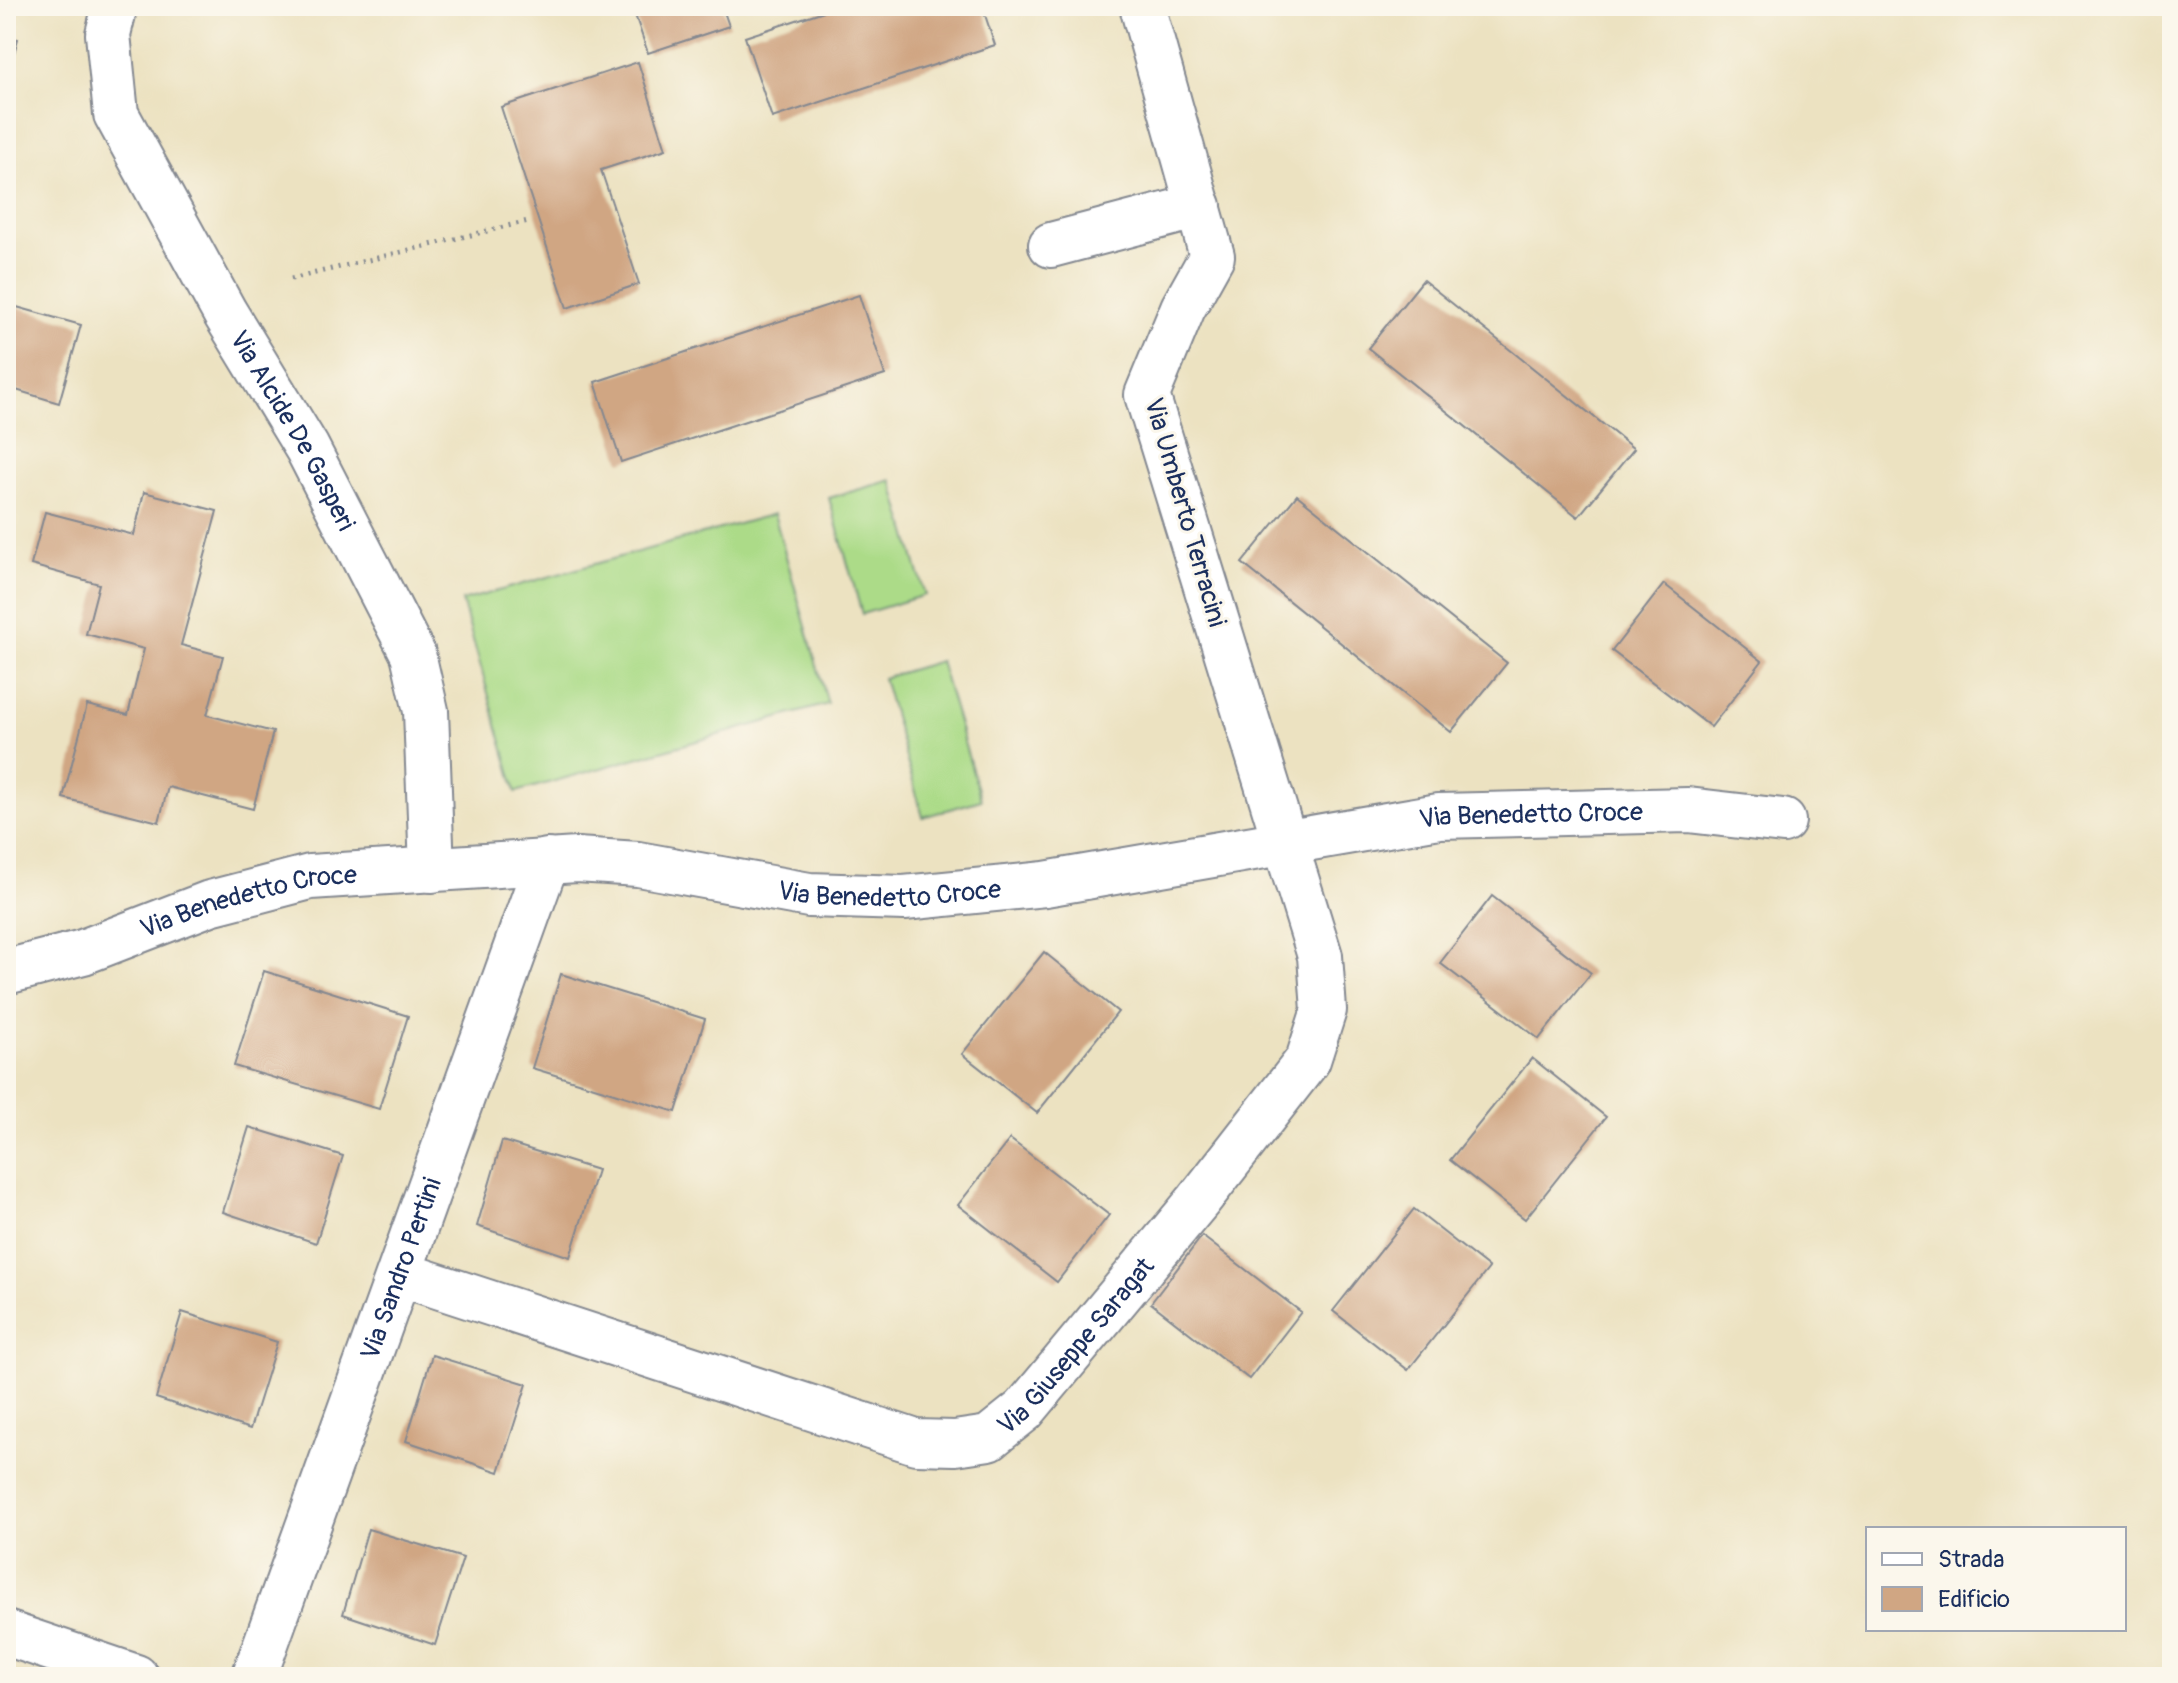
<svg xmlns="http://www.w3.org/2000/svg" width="2178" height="1683" font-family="Pangolin,sans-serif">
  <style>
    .pitch { fill: #acdb88; stroke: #648573; stroke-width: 2 }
    .building { fill: #d0a683 }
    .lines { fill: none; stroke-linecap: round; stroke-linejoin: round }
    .minor-casing { stroke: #848890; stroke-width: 48 }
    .path { stroke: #848890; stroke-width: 5; stroke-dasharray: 2 6; stroke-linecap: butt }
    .minor { stroke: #fff; stroke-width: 44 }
    .labels { text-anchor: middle; stroke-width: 6; stroke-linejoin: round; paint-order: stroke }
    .street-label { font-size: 26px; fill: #1b2f5e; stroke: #fbf7ec }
  </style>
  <rect width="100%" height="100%" fill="#fbf7ec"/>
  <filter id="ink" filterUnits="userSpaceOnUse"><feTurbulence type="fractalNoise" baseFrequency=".0125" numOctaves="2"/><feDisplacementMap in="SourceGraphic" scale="16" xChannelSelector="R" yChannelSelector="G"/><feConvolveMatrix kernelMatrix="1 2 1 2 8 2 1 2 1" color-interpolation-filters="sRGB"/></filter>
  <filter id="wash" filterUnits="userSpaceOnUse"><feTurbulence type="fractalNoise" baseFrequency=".006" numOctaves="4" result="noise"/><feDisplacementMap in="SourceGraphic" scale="32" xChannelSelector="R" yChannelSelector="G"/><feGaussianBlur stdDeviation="1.8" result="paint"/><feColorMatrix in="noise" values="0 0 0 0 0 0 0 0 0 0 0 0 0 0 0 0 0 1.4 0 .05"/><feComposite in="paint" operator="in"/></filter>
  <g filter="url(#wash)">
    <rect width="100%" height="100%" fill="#ece2c1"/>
    <g class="pitch">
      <polygon points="892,480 925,595 862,614 829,498"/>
      <polygon points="774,514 828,704 516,792 462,601"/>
      <polygon points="940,661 981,800 923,817 883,678"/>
    </g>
    <g id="blocks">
      <g class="building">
        <polygon points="632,6 722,6 729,26 648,53"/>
        <polygon points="839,6 982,6 995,45 772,118 745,37"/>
        <polygon points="6,36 18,39 7,78 6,78"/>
        <polygon points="638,62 666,149 601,170 639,284 567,308 501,107"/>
        <polygon points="1423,280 1634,449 1578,517 1368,348"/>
        <polygon points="859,295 885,375 621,462 595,382"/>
        <polygon points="6,304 81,325 59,403 6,387"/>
        <polygon points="144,492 217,511 181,645 223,656 207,715 273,732 253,809 168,787 159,822 63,798 87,705 128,715 144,649 86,634 99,584 31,565 45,512 134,535"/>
        <polygon points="1297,495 1507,663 1451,732 1242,563"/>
        <polygon points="1664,584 1762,661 1711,727 1612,651"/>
        <polygon points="1492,896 1591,973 1539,1039 1440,963"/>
        <polygon points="1044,952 1118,1012 1037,1113 962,1054"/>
        <polygon points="264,971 408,1016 379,1109 234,1066"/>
        <polygon points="561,974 705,1019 676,1112 532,1068"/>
        <polygon points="1532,1058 1606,1117 1525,1219 1450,1160"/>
        <polygon points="249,1127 343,1156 316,1243 223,1212"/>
        <polygon points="1010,1139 1109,1215 1057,1282 958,1205"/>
        <polygon points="502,1141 597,1170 570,1257 477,1226"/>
        <polygon points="1414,1209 1489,1268 1408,1370 1333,1311"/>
        <polygon points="1202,1236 1301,1312 1249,1379 1151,1303"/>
        <polygon points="182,1312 277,1342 250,1429 156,1398"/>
        <polygon points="432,1355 527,1384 499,1472 406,1441"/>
        <polygon points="368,1529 463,1558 435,1645 343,1614"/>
      </g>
    </g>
  </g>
  <g filter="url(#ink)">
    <use href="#blocks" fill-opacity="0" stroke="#848890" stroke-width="2"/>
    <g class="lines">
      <defs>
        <g id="minor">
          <path id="s1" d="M115 6 108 34 116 114 225 313 307 448 413 654 426 711 432 870"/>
          <polyline points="1051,245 1199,206"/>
          <path id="s2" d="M6 972 83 952 210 903 310 877 577 860 638 864 809 895 904 898 1045 884 1439 816 1688 810 1783 821"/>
          <path id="s3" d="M401 1274 916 1442 955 1443 989 1438 1024 1410 1198 1201 1308 1060 1324 1010 1320 956 1147 395 1183 308 1212 256 1142 6"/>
          <polyline points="6,1633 136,1677"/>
          <path id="s4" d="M254 1677 547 861"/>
        </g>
      </defs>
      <use href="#minor" class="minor-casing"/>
      <polyline class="path" points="291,279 528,221"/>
      <use href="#minor" class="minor"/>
    </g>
  </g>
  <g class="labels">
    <g class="street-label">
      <text dy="9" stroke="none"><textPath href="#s1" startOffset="472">Via Alcide De Gasperi</textPath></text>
      <text transform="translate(1186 512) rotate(74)" y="9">Via Umberto Terracini</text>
      <text dy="9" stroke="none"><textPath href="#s2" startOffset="1550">Via Benedetto Croce</textPath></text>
      <text dy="9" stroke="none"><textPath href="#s2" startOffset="902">Via Benedetto Croce</textPath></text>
      <text dy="9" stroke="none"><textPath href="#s2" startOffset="254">Via Benedetto Croce</textPath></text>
      <text dy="9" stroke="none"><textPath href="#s4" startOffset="434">Via Sandro Pertini</textPath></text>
      <text dy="9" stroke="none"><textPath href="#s3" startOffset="742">Via Giuseppe Saragat</textPath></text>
    </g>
  </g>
  <rect width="2178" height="1683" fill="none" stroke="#fbf7ec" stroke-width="32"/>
  <rect x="1866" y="1527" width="260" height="104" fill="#fbf7ec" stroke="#a1a7b3" stroke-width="2"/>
  <rect x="1882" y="1553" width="40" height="12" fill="#ffffff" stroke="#a1a7b3" stroke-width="2"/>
  <text x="1938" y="1567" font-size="24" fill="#1b2f5e">Strada</text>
  <rect x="1882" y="1587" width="40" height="24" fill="#d0a683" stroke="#a1a7b3" stroke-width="2"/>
  <text x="1938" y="1607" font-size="24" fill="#1b2f5e">Edificio</text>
</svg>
